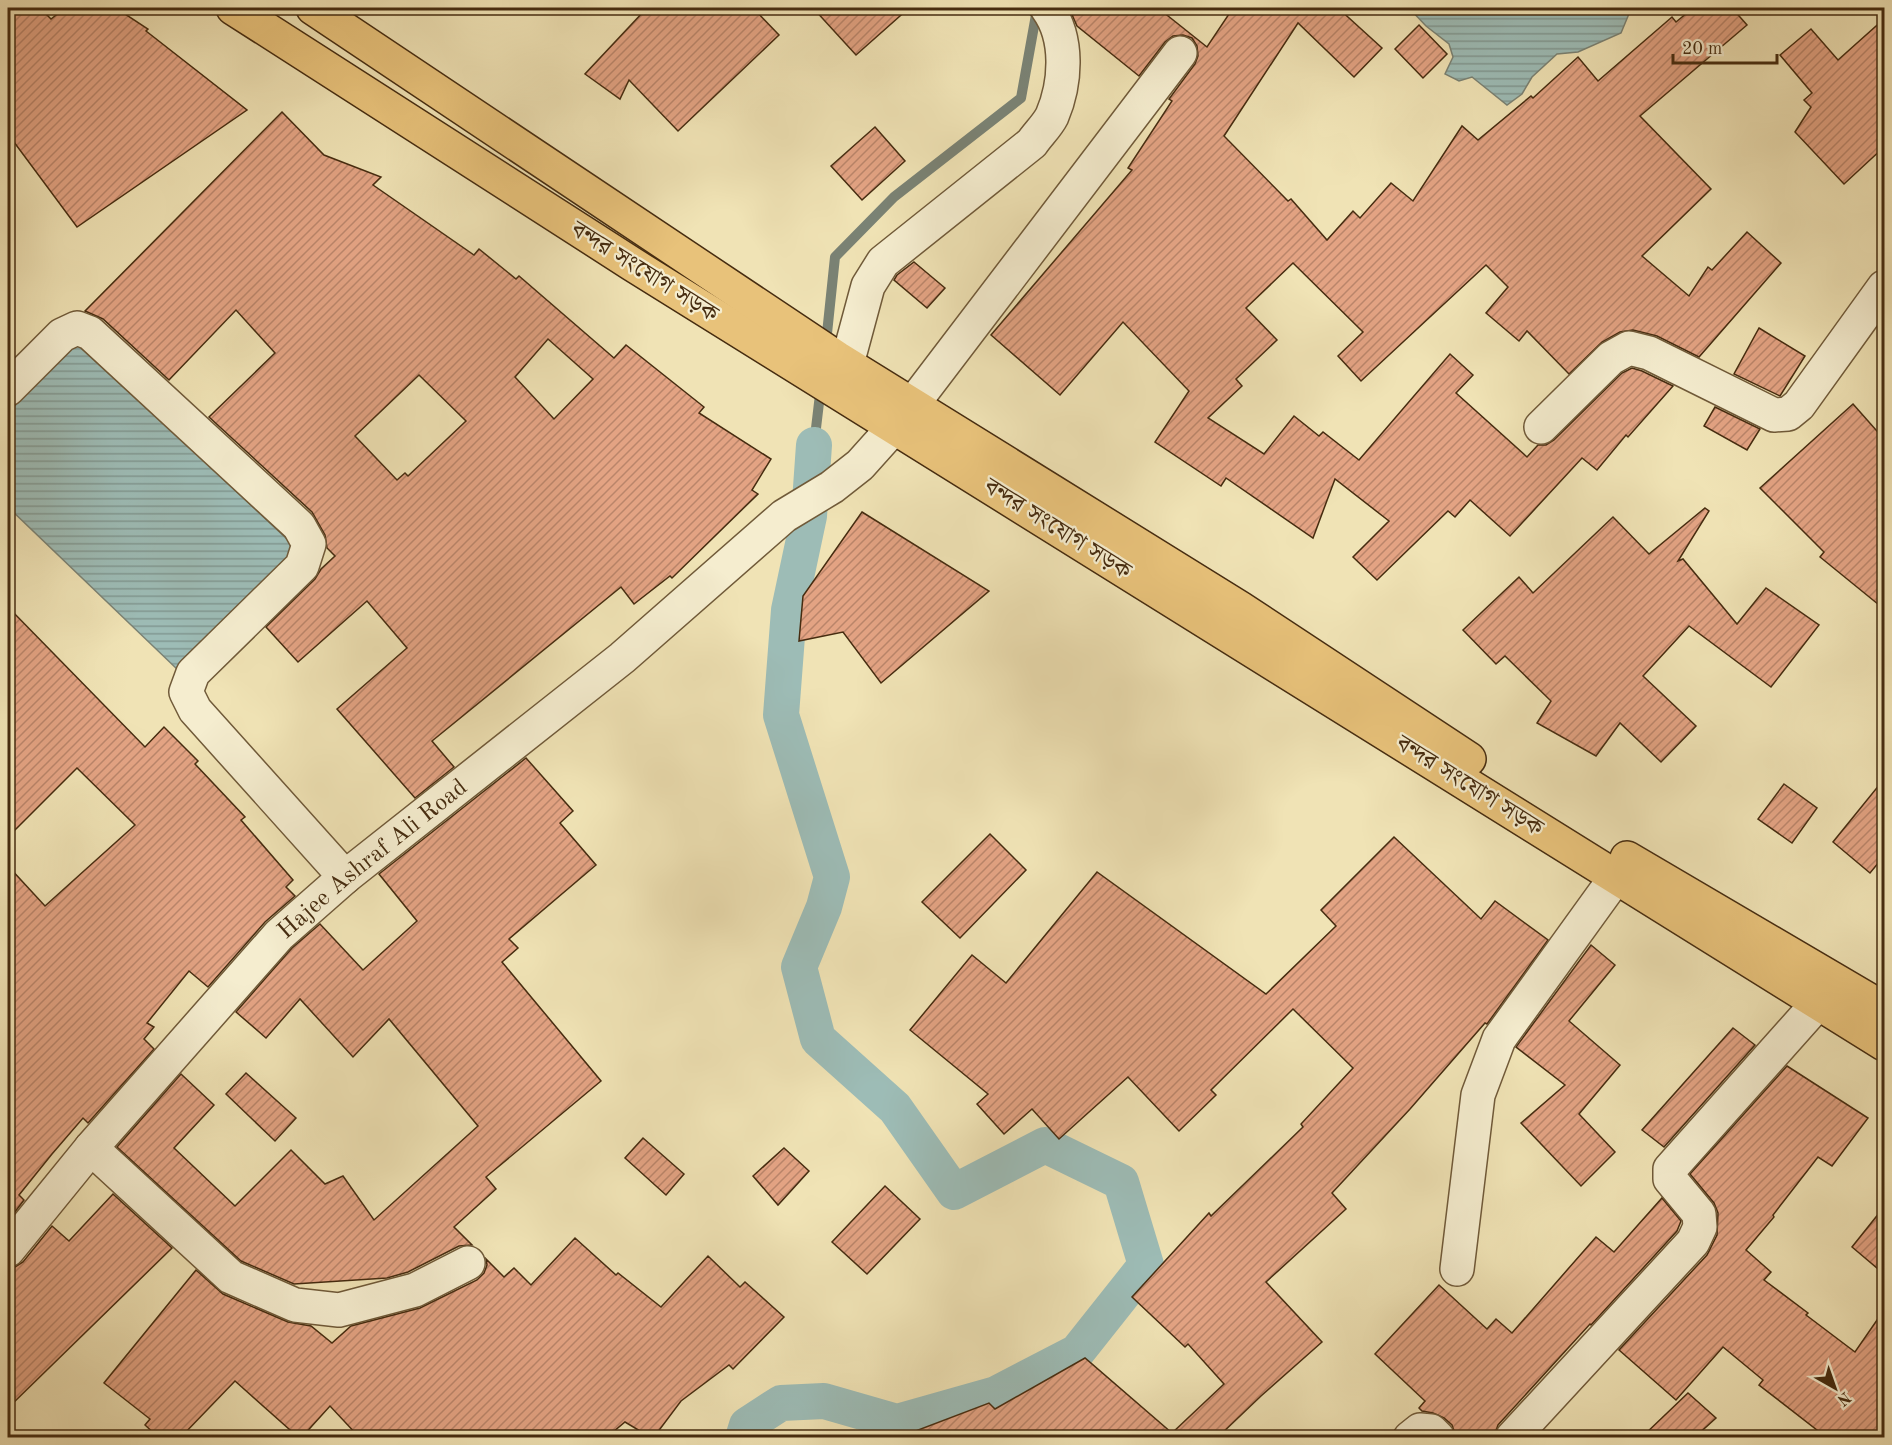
<svg xmlns="http://www.w3.org/2000/svg" width="1892" height="1445" font-family="'Old Standard TT','Noto Serif Bengali',serif">
  <style>
    .water { fill: url(#water-rules); stroke: #7a8274; stroke-width: 1.5 }
    .lines { fill: none; stroke-linecap: round; stroke-linejoin: round }
    .stream { stroke: #7a8274; stroke-width: 10 }
    .canal { stroke: #9dbcb6; stroke-width: 36 }
    .building { fill: url(#building-hatch); stroke: #462c10; stroke-width: 1.5; fill-rule: evenodd }
    .street-casing { stroke: #705a39; stroke-width: 36 }
    .highway-casing { stroke: #462c10; stroke-width: 36 }
    .street { stroke: #f5edcf; stroke-width: 33 }
    .highway { stroke: #e8c27a; stroke-width: 33 }
    .labels { text-anchor: middle; stroke-width: 4.5; stroke-linejoin: round; paint-order: stroke }
    .street-label { font-size: 24px; fill: #462c10; stroke: #f5edcf }
  </style>
  <defs>
    <pattern id="water-rules" width="6" height="5" patternUnits="userSpaceOnUse" patternTransform="scale(1.5)"><rect width="6" height="5" fill="#9dbcb6"/><path d="M0 2.5h6" fill="none" stroke="#829993"/></pattern>
    <pattern id="building-hatch" width="6" height="6" patternUnits="userSpaceOnUse" patternTransform="scale(1.5)"><rect width="6" height="6" fill="#e3a383"/><path d="M-1 1l2-2M0 6l6-6M5 7l2-2" fill="none" stroke="#ba856a"/></pattern>
  </defs>
  <rect width="100%" height="100%" fill="#f0e3b5"/>
  <filter id="stains"><feTurbulence type="fractalNoise" baseFrequency=".00333" numOctaves="4"/><feColorMatrix values="0 0 0 0 .2 0 0 0 0 .09 0 0 0 0 .02 0 0 0 .5 -.17"/></filter>
  <radialGradient id="worn" r=".72"><stop offset=".6" stop-color="#630" stop-opacity="0"/><stop offset="1" stop-color="#630" stop-opacity=".3"/></radialGradient>
  <g class="water">
    <polygon points="1388,8 1630,8 1631,9 1621,33 1578,52 1557,54 1532,77 1522,94 1507,105 1472,77 1459,81 1445,74 1453,57 1449,44 1426,26 1409,8 1391,11"/>
    <polygon points="77,341 288,540 292,549 287,559 179,671 8,507 8,413"/>
  </g>
  <g class="lines">
    <g class="stream">
      <polyline points="826,343 835,257 894,197 1021,98 1036,15 1030,8"/>
      <polyline points="814,445 821,386"/>
    </g>
    <polyline class="canal" points="743,1438 747,1425 781,1403 824,1401 897,1422 996,1394 1077,1352 1146,1265 1121,1182 1045,1145 954,1192 895,1108 818,1039 799,967 824,907 832,877 781,715 789,610 809,516 814,445"/>
  </g>
  <g class="building">
    <polygon points="8,8 40,8 51,19 65,8 116,8 148,29 146,31 247,110 77,227 8,134"/>
    <polygon points="660,8 753,8 779,35 678,131 629,80 620,99 585,74 645,10"/>
    <polygon points="813,8 909,8 856,55"/>
    <polygon points="1069,8 1158,8 1207,47 1233,8 1338,8 1382,48 1354,77 1298,23 1224,136 1288,201 1291,199 1327,240 1353,211 1360,218 1391,183 1413,201 1462,126 1478,140 1531,96 1533,98 1578,57 1598,81 1672,17 1676,22 1693,8 1732,8 1747,25 1640,116 1711,189 1642,256 1689,296 1708,267 1712,270 1747,232 1781,263 1699,357 1657,336 1633,330 1620,332 1602,342 1569,374 1527,331 1519,341 1486,313 1508,287 1486,265 1361,381 1338,356 1363,332 1293,263 1246,308 1277,340 1236,379 1242,386 1208,418 1264,454 1294,416 1319,436 1323,432 1359,460 1450,354 1473,375 1456,393 1527,457 1538,445 1546,445 1554,440 1622,373 1632,368 1642,371 1673,386 1628,437 1626,435 1597,470 1582,458 1510,536 1470,500 1455,517 1448,511 1377,580 1353,557 1389,521 1335,479 1313,538 1226,478 1221,486 1155,442 1189,391 1123,322 1060,395 991,335 1132,170 1128,168 1172,101 1169,99 1195,64 1198,56 1197,46 1192,38 1183,35 1173,36 1165,42 1139,76 1077,26"/>
    <polygon points="1884,19 1884,147 1844,184 1795,132 1811,107 1804,100 1812,93 1780,55 1811,29 1838,60"/>
    <polygon points="1419,25 1447,54 1423,78 1395,49"/>
    <path d="M282 112 324 155 381 177 373 185 474 255 479 249 516 279 519 276 614 358 626 345 704 407 699 413 771 459 752 490 758 494 672 578 670 576 634 604 621 587 432 741 454 767 415 798 337 709 407 648 367 601 298 662 266 627 315 579 321 569 335 556 327 548 325 535 312 512 209 417 275 353 236 310 169 380 103 319 85 311ZM548 339 593 379 554 419 515 377ZM419 375 466 421 408 476 405 473 397 480 355 436Z"/>
    <polygon points="875,127 905,161 862,200 831,166"/>
    <polygon points="914,262 945,288 927,308 894,280 897,275"/>
    <polygon points="1759,328 1805,356 1780,396 1734,374"/>
    <polygon points="1853,404 1884,439 1884,609 1820,557 1824,552 1760,488"/>
    <polygon points="1715,407 1760,429 1747,450 1704,426"/>
    <polygon points="1705,508 1709,511 1678,561 1683,559 1737,624 1766,588 1819,625 1771,687 1689,626 1643,676 1696,726 1661,762 1620,723 1596,756 1537,723 1551,701 1505,656 1496,664 1463,630 1519,577 1533,593 1613,517 1649,554"/>
    <polygon points="862,512 989,591 881,683 843,632 799,641 803,596"/>
    <polygon points="8,607 145,747 164,727 198,761 195,764 245,817 241,820 293,880 286,887 295,896 265,922 208,987 189,971 147,1023 154,1027 144,1039 154,1049 88,1123 83,1118 52,1154 19,1195 24,1200 8,1221 8,866 45,906 135,825 77,768 8,837"/>
    <polygon points="526,758 573,811 560,823 596,865 509,939 518,948 502,962 601,1081 486,1177 496,1189 454,1227 472,1245 459,1246 408,1272 387,1278 294,1284 241,1261 117,1147 181,1074 214,1105 174,1148 235,1206 291,1150 325,1184 343,1176 374,1220 478,1126 389,1019 353,1057 300,999 266,1038 236,1012 292,948 320,924 363,970 417,921 379,874"/>
    <polygon points="1884,779 1884,856 1870,873 1833,842"/>
    <polygon points="1784,784 1817,808 1792,843 1758,819"/>
    <polygon points="990,834 1026,870 960,938 922,902"/>
    <polygon points="1394,837 1481,919 1495,901 1548,940 1487,1024 1485,1023 1410,1109 1332,1193 1346,1209 1266,1282 1322,1342 1261,1396 1218,1437 905,1437 905,1435 989,1403 995,1409 1085,1358 1172,1433 1224,1384 1188,1344 1185,1347 1132,1297 1209,1213 1211,1216 1303,1127 1301,1124 1353,1068 1293,1009 1211,1090 1216,1095 1179,1131 1128,1077 1059,1139 1032,1109 1004,1134 977,1104 988,1094 910,1030 972,955 1006,983 1097,872 1266,994 1336,926 1321,910"/>
    <polygon points="1591,945 1615,965 1569,1021 1620,1065 1579,1114 1615,1152 1581,1186 1521,1123 1565,1085 1516,1047"/>
    <polygon points="1733,1028 1755,1045 1664,1147 1642,1130"/>
    <polygon points="1787,1066 1868,1118 1832,1166 1818,1157 1773,1215 1774,1217 1746,1250 1771,1272 1764,1280 1808,1313 1806,1315 1855,1352 1884,1310 1884,1437 1826,1437 1759,1385 1763,1380 1723,1347 1676,1400 1619,1350 1707,1255 1717,1235 1718,1213 1714,1203 1690,1174"/>
    <polygon points="246,1073 296,1118 275,1141 226,1094"/>
    <polygon points="643,1138 684,1174 666,1195 625,1158"/>
    <polygon points="784,1148 809,1171 778,1205 753,1176"/>
    <polygon points="885,1186 920,1219 867,1274 832,1242"/>
    <polygon points="113,1194 172,1248 8,1408 8,1268 15,1267 23,1262 52,1226 69,1241"/>
    <polygon points="1662,1198 1681,1221 1677,1231 1591,1325 1590,1324 1498,1425 1494,1437 1456,1437 1452,1425 1444,1418 1433,1413 1422,1411 1419,1408 1425,1401 1375,1354 1439,1285 1487,1329 1496,1319 1512,1333 1596,1237 1614,1252"/>
    <polygon points="1884,1207 1884,1274 1852,1247"/>
    <polygon points="575,1238 616,1275 618,1273 661,1307 708,1256 740,1287 745,1282 784,1317 733,1369 729,1365 681,1401 654,1437 650,1437 625,1422 607,1437 359,1437 330,1406 302,1437 298,1437 235,1381 181,1437 158,1437 145,1425 150,1419 104,1383 196,1270 223,1294 288,1322 311,1326 332,1343 351,1326 420,1308 477,1280 484,1273 487,1265 486,1259 504,1277 514,1268 531,1285"/>
    <polygon points="1688,1393 1716,1418 1695,1437 1642,1437"/>
  </g>
  <g class="lines">
    <defs>
      <g id="street">
        <path d="M847 364 868 286 883 262 1032 143C1038 134 1047 126 1052 116 1066 83 1069 38 1047 8"/>
        <polyline points="8,389 62,335 77,328 90,333 299,526 309,544 302,566 193,673 186,692 195,710 345,877"/>
        <polyline points="912,405 1180,53"/>
        <polyline points="1541,427 1611,358 1629,348 1649,353 1774,415 1788,414 1799,405 1884,287"/>
        <polyline points="91,1148 231,1277 295,1305 339,1310 415,1290 468,1263"/>
        <path id="s1" d="M8 1250 91 1148 279 935 345 877 622 658 784 516 832 487 860 465 895 426"/>
        <polyline points="1457,1269 1478,1095 1499,1039 1616,877"/>
        <polyline points="1410,1438 1420,1430 1431,1431 1438,1438"/>
        <polyline points="1512,1438 1693,1242 1700,1227 1699,1214 1670,1179 1670,1169 1818,1003"/>
      </g>
      <g id="highway">
        <polyline points="233,8 632,264 1884,1044"/>
        <polyline points="313,8 837,358 1240,608 1469,759"/>
        <polyline points="1627,858 1884,1009"/>
      </g>
    </defs>
    <use href="#street" class="street-casing"/>
    <use href="#highway" class="highway-casing"/>
    <use href="#street" class="street"/>
    <use href="#highway" class="highway"/>
  </g>
  <g class="labels">
    <g class="street-label">
      <text transform="translate(645 271) rotate(32)" y="8">বন্দর সংযোগ সড়ক</text>
      <text transform="translate(1058 528) rotate(32)" y="8">বন্দর সংযোগ সড়ক</text>
      <text transform="translate(1470 785) rotate(32)" y="8">বন্দর সংযোগ সড়ক</text>
      <text dy="8" stroke="none"><textPath href="#s1" startOffset="536">Hajee Ashraf Ali Road</textPath></text>
    </g>
  </g>
  <rect width="1892" height="1445" fill="none" stroke="#f0e3b5" stroke-width="30"/>
  <rect x="9" y="9" width="1874" height="1427" fill="none" stroke="#462c10" stroke-width="3"/>
  <rect x="15" y="15" width="1862" height="1415" fill="none" stroke="#462c10" stroke-width="1.5"/>
  <g transform="translate(1835 1388) rotate(140)" stroke="#f5edcf" stroke-width="4.5" paint-order="stroke">
  <path d="M0-4.5L10 22L0 15L-10 22Z" fill="#462c10"/>
  <text y="-9" font-size="16" font-weight="bold" text-anchor="middle" fill="#462c10">N</text>
  </g>
  <path d="M1673 54v9h104v-9" fill="none" stroke="#462c10" stroke-width="3"/>
  <text x="1682" y="54" font-size="18" fill="#462c10" stroke="#f5edcf" stroke-width="4.5" paint-order="stroke">20 m</text>
  <rect width="100%" height="100%" filter="url(#stains)"/>
  <rect width="100%" height="100%" fill="url(#worn)"/>
</svg>
